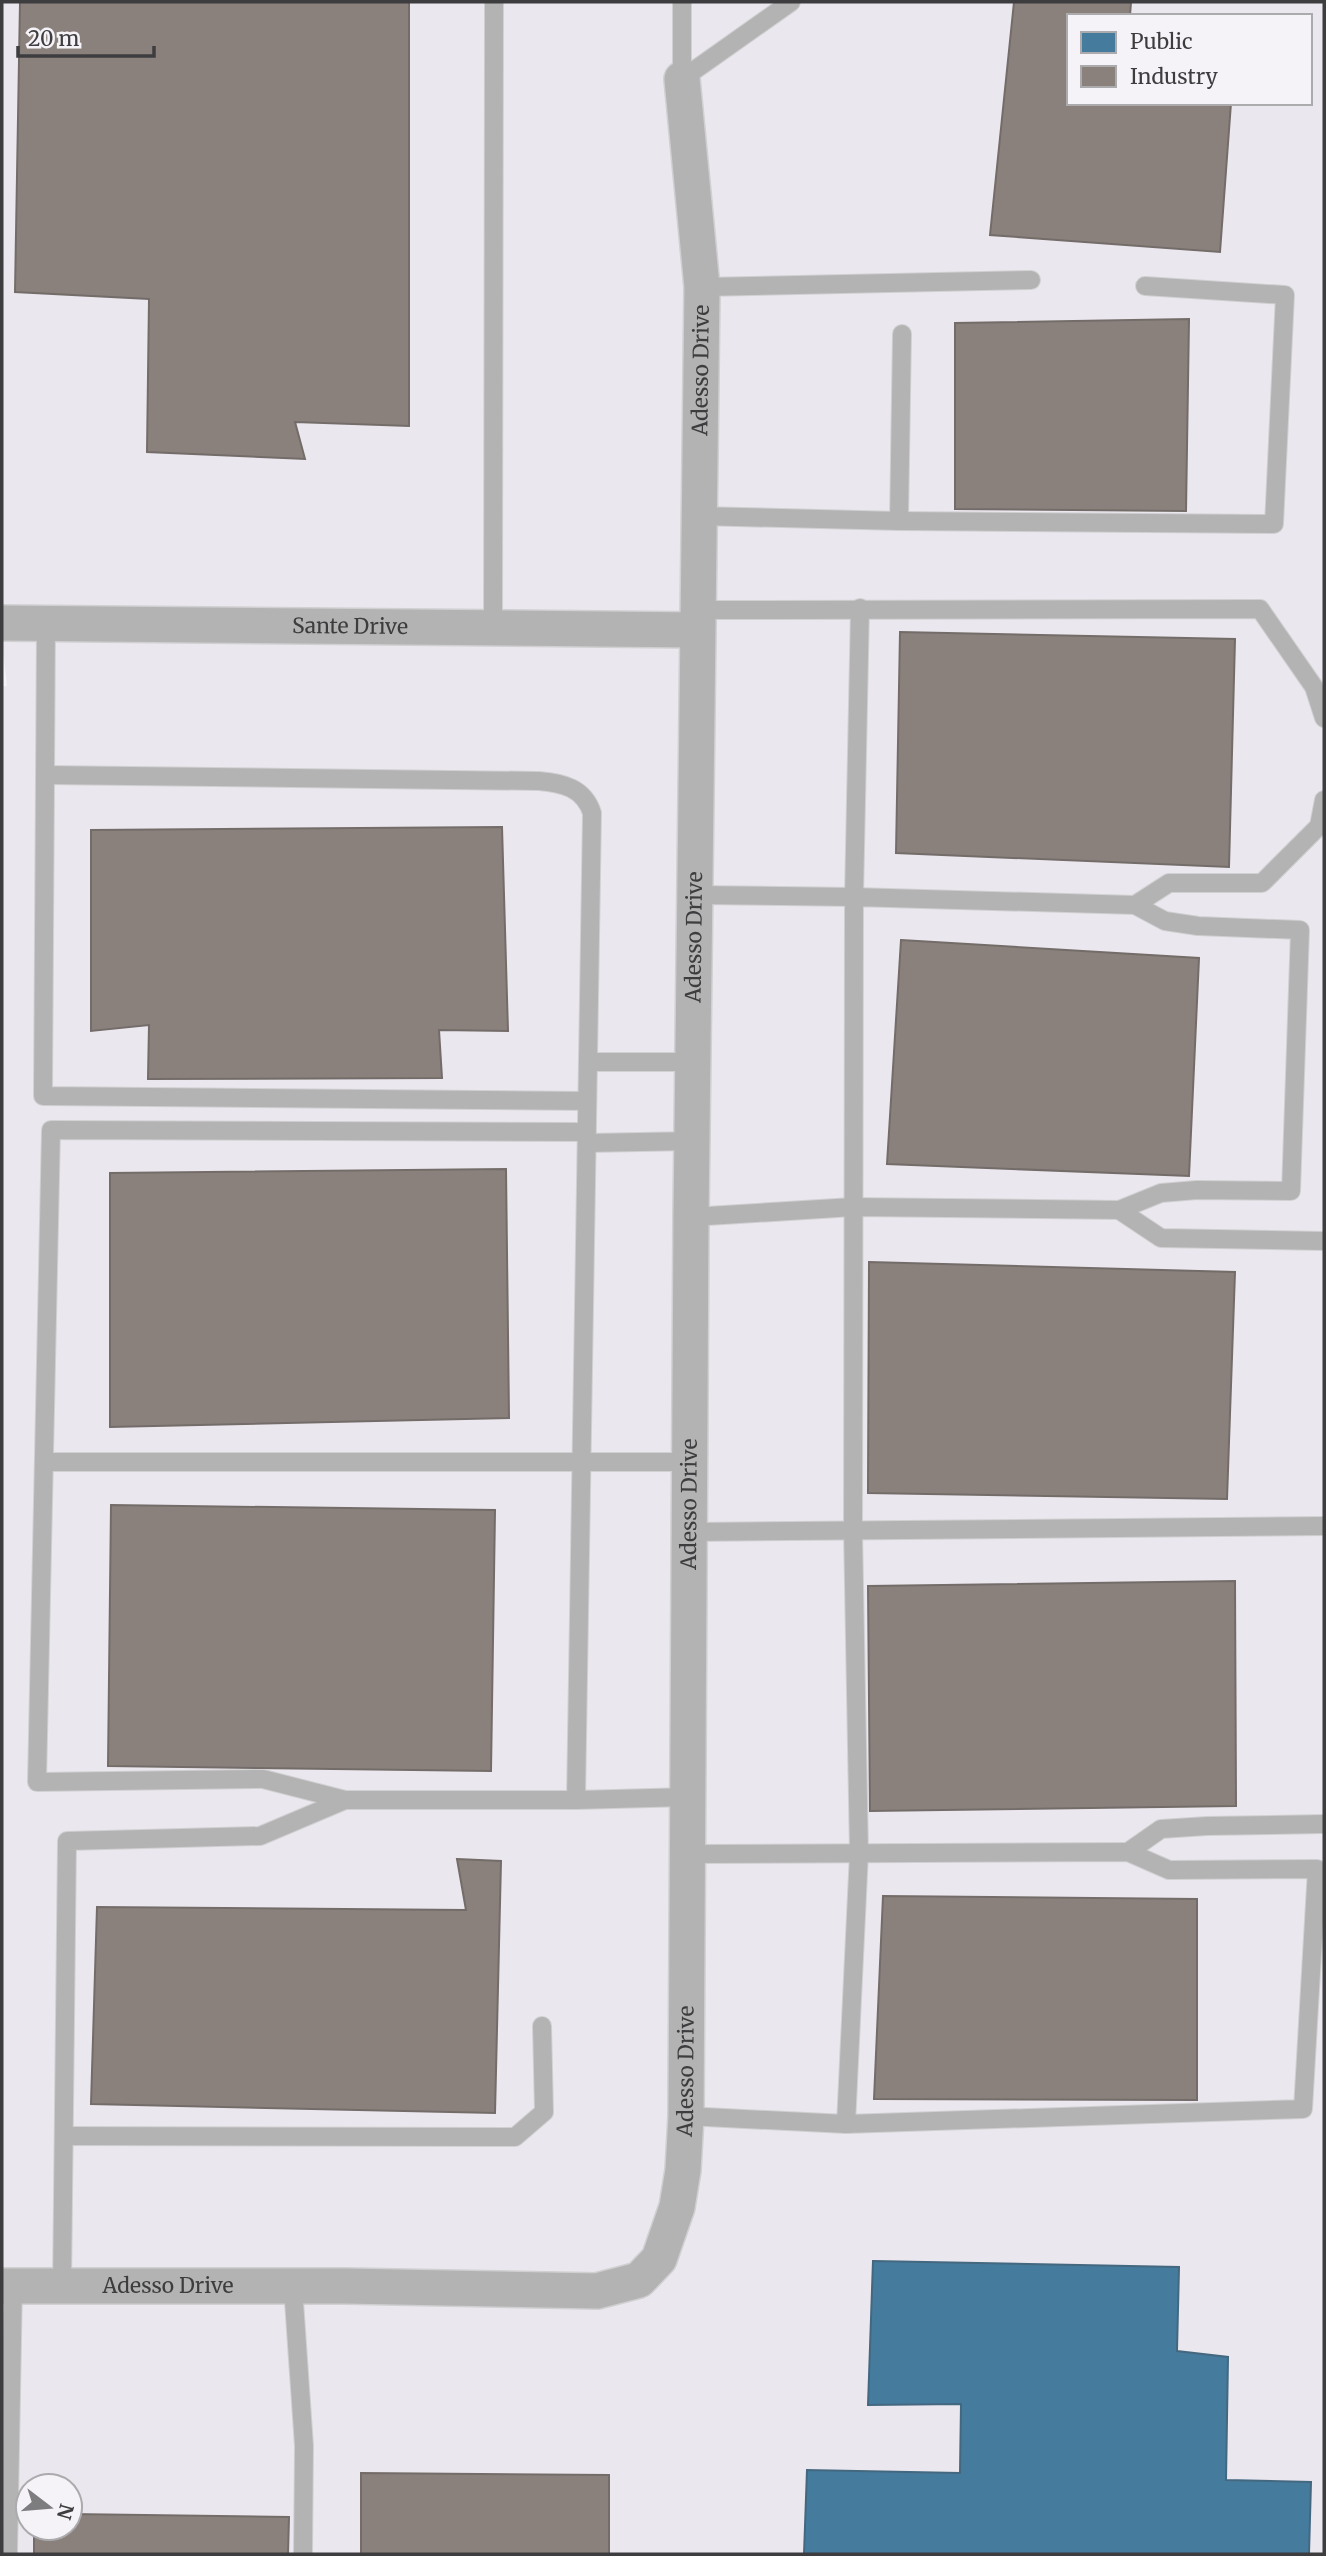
<svg xmlns="http://www.w3.org/2000/svg" width="1326" height="2556" font-family="Merriweather,serif">
  <style>
    .built { fill: #ebe7ee; fill-rule: evenodd }
    .public { fill: #457b9d; stroke: #436880; stroke-width: 2 }
    .industry { fill: #8a817c; stroke: #736c69; stroke-width: 2 }
    .lines { fill: none; stroke-linecap: round; stroke-linejoin: round }
    .lane-casing { stroke: #d0cfd1; stroke-width: 20 }
    .street-casing { stroke: #d0cfd1; stroke-width: 38 }
    .lane { stroke: #b4b3b3; stroke-width: 18 }
    .street { stroke: #b4b3b3; stroke-width: 35 }
    .labels { text-anchor: middle; stroke-width: 7; stroke-linejoin: round; paint-order: stroke }
    .street-label { font-size: 21px; fill: #3d3c3e; stroke: #f5f3f7 }
  </style>
  <rect width="100%" height="100%" fill="#f5f4f6"/>
  <path class="built" d="M2 2H1324V2554H2V686H7L2 644ZM1069 16H1310V103H1069ZM28 2486H70V2528H28Z"/>
  <polygon class="public" points="873,2261 1179,2267 1177,2351 1228,2357 1226,2480 1311,2482 1309,2554 804,2554 807,2470 960,2473 961,2404 868,2405"/>
  <g class="industry">
    <polygon points="20,2 409,2 409,426 295,422 305,459 147,452 149,299 15,292"/>
    <polygon points="1014,2 1131,2 1130,16 1069,16 1069,103 1231,103 1220,252 990,235"/>
    <polygon points="1189,319 1186,511 955,509 955,323"/>
    <polygon points="900,632 1235,639 1229,867 896,853"/>
    <polygon points="502,827 508,1031 439,1030 442,1078 148,1079 149,1025 91,1031 91,830"/>
    <polygon points="901,940 1199,958 1189,1176 887,1164"/>
    <polygon points="506,1169 509,1418 110,1427 110,1173"/>
    <polygon points="869,1262 1235,1272 1227,1499 868,1493"/>
    <polygon points="111,1505 495,1510 491,1771 108,1766"/>
    <polygon points="1235,1581 1236,1806 870,1811 868,1586"/>
    <polygon points="457,1859 501,1861 495,2113 91,2104 97,1907 466,1910"/>
    <polygon points="883,1896 1197,1899 1197,2100 874,2099"/>
    <polygon points="361,2473 609,2475 609,2554 361,2554"/>
    <polygon points="70,2514 289,2517 288,2554 34,2554 34,2528 70,2528"/>
  </g>
  <g class="lines">
    <defs>
      <g id="lane">
        <polyline points="682,79 791,2"/>
        <polyline points="682,79 682,2"/>
        <polyline points="702,287 1031,280"/>
        <polyline points="699,516 899,521 1274,524 1285,295 1145,286"/>
        <polyline points="899,521 902,334"/>
        <polyline points="698,610 1260,609 1314,687 1324,718"/>
        <polyline points="46,622 43,1096 587,1101"/>
        <polyline points="493,630 494,2"/>
        <path d="M46 775 539 781C563 783 584 788 592 813L576 1800H345L263 1779 37 1782 51 1130 587 1132"/>
        <polyline points="697,895 854,897 860,608"/>
        <polyline points="1135,905 1169,883 1262,883 1319,826 1324,800"/>
        <polyline points="588,1062 694,1062"/>
        <polyline points="587,1143 693,1141"/>
        <polyline points="691,1217 853,1207 1119,1210 1161,1238 1324,1241"/>
        <polyline points="44,1462 690,1462"/>
        <polyline points="690,1532 1324,1526"/>
        <polyline points="576,1800 688,1797"/>
        <polyline points="1128,1852 1161,1829 1207,1826 1324,1824"/>
        <polyline points="686,2116 846,2124 1303,2109 1317,1869 1169,1870 1128,1852 688,1854"/>
        <polyline points="846,2124 859,1853 853,1531 854,897 1135,905 1165,921 1198,926 1300,930 1291,1191 1197,1190 1161,1193 1119,1210"/>
        <polyline points="64,2136 515,2137 544,2112 542,2026"/>
        <polyline points="62,2286 67,1841 260,1836 345,1800"/>
        <polyline points="293,2287 304,2446 303,2554"/>
        <polyline points="8,2554 13,2286"/>
      </g>
      <g id="street">
        <path id="s1" d="M2 623 697 630"/>
        <path id="s2" d="M2 2286H346L597 2291 639 2280 659 2259 677 2207 683 2170 686 2116 691 1217 702 287 682 79"/>
      </g>
    </defs>
    <use href="#lane" class="lane-casing"/>
    <use href="#street" class="street-casing"/>
    <use href="#lane" class="lane"/>
    <use href="#street" class="street"/>
  </g>
  <g class="labels">
    <g class="street-label">
      <text dy="7" stroke="none"><textPath href="#s2" startOffset="2560">Adesso Drive</textPath></text>
      <text dy="7" stroke="none"><textPath href="#s1" startOffset="348">Sante Drive</textPath></text>
      <text dy="7" stroke="none"><textPath href="#s2" startOffset="1993">Adesso Drive</textPath></text>
      <text dy="7" stroke="none"><textPath href="#s2" startOffset="1426">Adesso Drive</textPath></text>
      <text dy="7" stroke="none"><textPath href="#s2" startOffset="859">Adesso Drive</textPath></text>
      <text dy="7" stroke="none"><textPath href="#s2" startOffset="166">Adesso Drive</textPath></text>
    </g>
  </g>
  <rect width="1326" height="2556" fill="none" stroke="#3d3c3e" stroke-width="7"/>
  <rect x="1067" y="14" width="245" height="91" fill="#f5f3f7" stroke="#abaaad" stroke-width="2"/>
  <rect x="1081" y="32" width="35" height="21" fill="#457b9d" stroke="#abaaad" stroke-width="2"/>
  <text x="1130" y="49" font-size="21" fill="#3d3c3e">Public</text>
  <rect x="1081" y="66" width="35" height="21" fill="#8a817c" stroke="#abaaad" stroke-width="2"/>
  <text x="1130" y="84" font-size="21" fill="#3d3c3e">Industry</text>
  <g transform="translate(49 2507) rotate(106)"><circle r="33" fill="#f5f3f7" stroke="#abaaad" stroke-width="2"/>
  <path d="M0-5L12 26L0 18L-12 26Z" fill="#7d7c7e"/>
  <text y="-10" font-size="19" font-weight="bold" text-anchor="middle" fill="#3d3c3e">N</text>
  </g>
  <path d="M18 46v10h136v-10" fill="none" stroke="#3d3c3e" stroke-width="3.5"/>
  <text x="28" y="46" font-size="21" fill="#3d3c3e" stroke="#f5f3f7" stroke-width="5" paint-order="stroke">20 m</text>
</svg>
